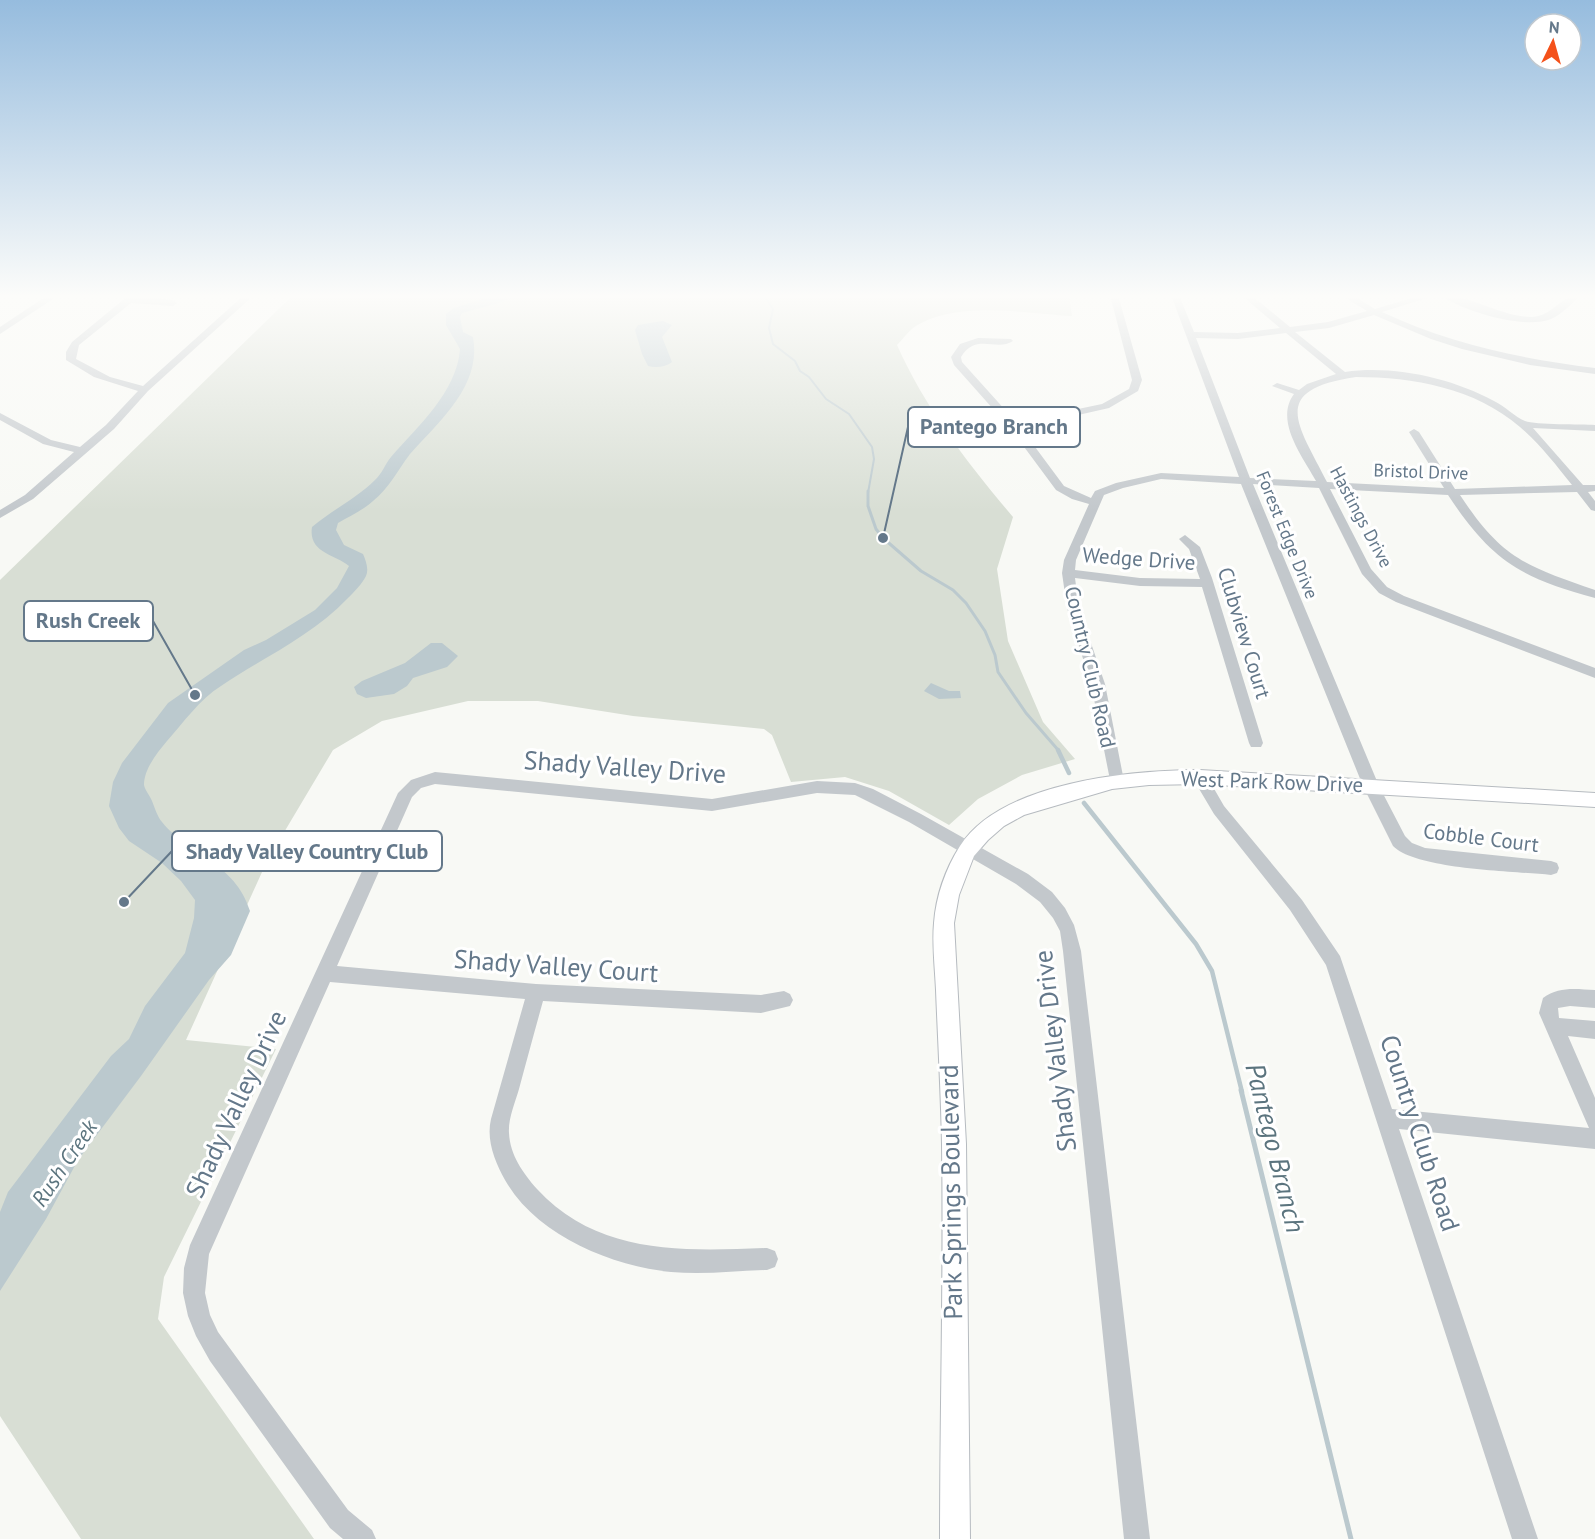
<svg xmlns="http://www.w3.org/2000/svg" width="1595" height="1539" font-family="'PT Sans',sans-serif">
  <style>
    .green { fill: #d8ded4 }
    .water { fill: #bbc9ce }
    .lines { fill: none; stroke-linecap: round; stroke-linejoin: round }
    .stream-far3 { stroke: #bbc9ce; stroke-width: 2 }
    .stream-far2 { stroke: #bbc9ce; stroke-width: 3 }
    .stream-far1 { stroke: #bbc9ce; stroke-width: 4.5 }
    .stream { stroke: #bbc9ce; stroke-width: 5 }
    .major-casing { stroke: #b6bbc0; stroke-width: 2 }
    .minor { fill: #c3c8cc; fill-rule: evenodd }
    .major { fill: #fff; fill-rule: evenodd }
    .labels { text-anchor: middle; stroke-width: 6; stroke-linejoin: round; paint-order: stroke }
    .far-street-label { font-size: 18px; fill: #64788a; stroke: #fff }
    .street-label { font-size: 21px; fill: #64788a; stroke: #fff }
    .water-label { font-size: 22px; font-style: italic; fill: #5b747e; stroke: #fff }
    .near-street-label { font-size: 26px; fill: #64788a; stroke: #fff }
    .near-water-label { font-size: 27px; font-style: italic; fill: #5b747e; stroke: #fff }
    .leader { fill: none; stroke: #64788a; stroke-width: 2 }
    .callout-dot { fill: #64788a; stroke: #fff; stroke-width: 2 }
    .callout { fill: #fff; stroke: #64788a; stroke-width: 2 }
    .callout-label { font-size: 22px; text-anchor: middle; font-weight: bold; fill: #64788a }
  </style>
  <rect width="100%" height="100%" fill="#f8f9f5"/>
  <path class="green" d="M293 295H1069L1072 316C1024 313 954 300 913 328 907 333 902 340 897 345 925 408 969 465 1013 517L997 569 1008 641 1043 722 1075 759 1022 775 978 799 949 825 889 791 845 777 791 782 772 735 764 729 633 716 538 701H468L382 721 333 750 267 861 186 1040 276 1049 164 1277 158 1319 314 1539H81L0 1416V580Z"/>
  <g class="water">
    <path d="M495 295H518L499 303 462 313 460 317 463 332 473 337C482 386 439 421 410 454 398 470 389 488 373 501 363 510 350 516 338 523L336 530 344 545 363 554C366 561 369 569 366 576 362 584 354 592 348 598 312 636 264 657 221 686 200 699 183 723 167 741 157 753 144 769 144 785 145 790 150 796 152 801 155 808 157 816 162 822 190 857 235 862 250 911L231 955 209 980 141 1076 78 1160 46 1219 0 1291V1212L8 1192 111 1056 129 1039 145 1006 185 953 194 918 195 900 181 881 162 863 129 841 119 828 109 806 113 782 122 763 168 703 244 650 266 640 315 610 337 588 349 566C335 554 308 553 312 527 332 510 357 498 375 480 382 474 385 464 391 457 417 427 457 392 460 349L446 325V314L454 308Z"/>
    <path d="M663 321 672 325 662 337 672 362C666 367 656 368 648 366L642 354 635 330 638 325Z"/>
    <polygon points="431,643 442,643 458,656 447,667 413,678 407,686 394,694 366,698 357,694 354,687 362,681 405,663"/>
    <polygon points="931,683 949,691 960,691 961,698 939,699 924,691"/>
  </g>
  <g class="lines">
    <polyline class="stream-far3" points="764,295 773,309 769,328 773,344 795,361 800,371 809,377 826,399 849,414 872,447 874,459 868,493"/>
    <polyline class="stream-far2" points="868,491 868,506 876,529 883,538 921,571 953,590 966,603 985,631 995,655 998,672 1026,713 1059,751"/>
    <g class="stream-far1">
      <polyline points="1058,750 1069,773"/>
      <polyline points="1084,803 1196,944 1212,971 1242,1092"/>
    </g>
    <polyline class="stream" points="1241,1090 1351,1539"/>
    <defs>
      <path id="major" d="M1200 770 1595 793V807L1200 784 1149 785 1112 789 1024 815 1004 826 988 840 974 856 959 895 954 923 966 1144 970 1539H940C940 1407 944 1276 942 1144 941 1093 938 1041 936 990 935 968 932 944 934 923 936 896 946 868 960 846 1001 782 1131 770 1200 770Z"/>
    </defs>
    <use href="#major" class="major-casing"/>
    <g class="minor">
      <polygon points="48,295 59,295 0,334 0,327"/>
      <polygon points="129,295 173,300 177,303 173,306 131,303 79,345 76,359 110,377 143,386 244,295 254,295 148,391 114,429 33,499 0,518 0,510 25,495 74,452 43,444 0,420 0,413 51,440 80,447 106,425 138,391 94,377 66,360 66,352 72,342"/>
      <path d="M1110 295H1118L1142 380 1138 391 1109 408 1021 428 1064 486 1091 498 1095 491 1116 483 1161 473 1239 477 1171 295H1179L1194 332 1238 333 1280 328 1241 295H1251L1290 327 1328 322 1367 311 1341 295H1352L1375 309 1422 295H1437L1382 312C1450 344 1521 359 1595 368V374L1530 365 1462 349 1431 339 1374 315 1329 328 1295 332 1345 372C1394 365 1451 378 1494 401 1505 406 1515 417 1525 421 1536 425 1581 424 1595 425V431L1533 428 1583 485H1595V491L1588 492 1595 501V511L1591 510 1577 492 1460 495C1502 559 1526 566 1595 590V598C1520 578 1491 560 1448 495L1330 489 1371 569 1387 587 1404 596 1595 668V678L1396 602 1379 593 1362 574 1319 488 1253 484 1379 786 1405 836 1412 843 1425 848 1551 861 1557 863 1559 868 1557 873 1551 875C1515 871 1417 870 1393 846L1363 786 1241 484 1161 479 1123 488 1104 495 1076 560 1075 570 1140 578 1200 579 1189 549 1179 539 1185 535 1200 547 1212 578 1263 743 1261 747H1251L1249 743 1202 587 1140 586 1075 578 1079 608 1105 684 1124 781 1121 785H1111L1091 684 1067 608 1062 573 1064 560 1089 504 1072 499 1056 490 1010 428 954 365 951 357 960 344 978 338 1011 339 1013 341C996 352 976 332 961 357L962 362 1016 422 1102 404 1129 389 1132 380ZM1286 333 1336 374 1307 384 1299 390 1277 383 1272 386 1294 394C1274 421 1303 457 1316 481L1250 478 1196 338 1238 339ZM1356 377C1413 377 1475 388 1520 427 1540 444 1556 465 1572 485L1455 489 1419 432 1414 429 1409 432 1444 488 1327 482C1298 424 1268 390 1356 377Z"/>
      <path d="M1440 295C1471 295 1499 316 1531 317 1552 317 1561 295 1580 295 1572 304 1562 314 1551 319 1524 330 1463 311 1440 295Z"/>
      <path d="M1200 771 1205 773 1224 806 1302 900 1340 956 1392 1109 1589 1128 1539 1013 1543 998C1559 986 1576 989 1595 990V1008L1570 1006 1558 1008 1559 1018 1595 1021V1039L1568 1036 1595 1098V1149L1399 1129 1538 1539H1512L1326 965 1290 910 1214 814 1192 777 1195 773Z"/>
      <path d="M435 772 712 799 817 781 855 783 873 789 921 814 1028 874 1052 892 1065 908 1074 925 1081 951 1150 1539H1124L1063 951 1060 931 1053 918 1040 902 1016 884 909 822 855 795 817 793 712 811 435 784 421 788 412 797 337 966 536 984 761 995 784 991 790 994 793 1000 790 1006 761 1013 543 1001C535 1030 527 1059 519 1089 515 1103 508 1119 509 1133 510 1155 523 1173 537 1189 599 1256 685 1251 767 1248L775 1251 778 1259 775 1267 767 1270C735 1271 703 1275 671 1272 611 1266 536 1235 505 1180 495 1162 486 1140 491 1119L525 999 330 982 209 1254 205 1293 210 1315 218 1332 348 1510 372 1530 376 1539H343L330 1528 210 1361 196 1336 188 1316 183 1293 184 1268 190 1245 398 793 411 780Z"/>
    </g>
    <use href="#major" class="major"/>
  </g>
  <linearGradient id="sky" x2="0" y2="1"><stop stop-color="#96bcde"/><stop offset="0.58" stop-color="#fcfcfa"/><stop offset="1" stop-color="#fcfcfa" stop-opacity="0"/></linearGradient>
  <rect width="1595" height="511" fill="url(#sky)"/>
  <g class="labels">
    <g class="far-street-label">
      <text transform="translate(1421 472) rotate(2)" y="6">Bristol Drive</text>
      <text transform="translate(1361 517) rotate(62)" y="6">Hastings Drive</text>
      <text transform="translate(1287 535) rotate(68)" y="6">Forest Edge Drive</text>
    </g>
    <g class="street-label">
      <text transform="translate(1139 559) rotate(4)" y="7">Wedge Drive</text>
      <text transform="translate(1244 633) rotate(73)" y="7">Clubview Court</text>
      <text transform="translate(1090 667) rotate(77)" y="7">Country Club Road</text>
      <text transform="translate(1272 782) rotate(2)" y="7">West Park Row Drive</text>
      <text transform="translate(1481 838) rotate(7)" y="7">Cobble Court</text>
    </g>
    <g class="water-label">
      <text transform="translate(64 1163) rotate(-56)" y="8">Rush Creek</text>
    </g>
    <g class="near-street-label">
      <text transform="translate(625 767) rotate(4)" y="9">Shady Valley Drive</text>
      <text transform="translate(556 966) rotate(4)" y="9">Shady Valley Court</text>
      <text transform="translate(1055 1051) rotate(-97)" y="9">Shady Valley Drive</text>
      <text transform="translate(236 1104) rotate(-65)" y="9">Shady Valley Drive</text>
      <text transform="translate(1420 1133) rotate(72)" y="9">Country Club Road</text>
      <text transform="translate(951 1192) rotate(-91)" y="9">Park Springs Boulevard</text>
    </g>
    <g class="near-water-label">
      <text transform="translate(1275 1148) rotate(76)" y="9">Pantego Branch</text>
    </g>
  </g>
  <path class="leader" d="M883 538L908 427M195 695L153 621M124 902L172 851"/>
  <g class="callout-dot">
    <circle cx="883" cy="538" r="6"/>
    <circle cx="195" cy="695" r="6"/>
    <circle cx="124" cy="902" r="6"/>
  </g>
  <g class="callout">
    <rect x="908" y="407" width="172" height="40" rx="6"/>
    <rect x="24" y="601" width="129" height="40" rx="6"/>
    <rect x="172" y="831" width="270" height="40" rx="6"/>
  </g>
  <g class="callout-label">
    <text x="994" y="434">Pantego Branch</text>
    <text x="88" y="628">Rush Creek</text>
    <text x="307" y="859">Shady Valley Country Club</text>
  </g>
  <g transform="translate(1553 42) rotate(5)"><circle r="28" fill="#ffffff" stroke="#c1c9d0" stroke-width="1.5"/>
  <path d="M0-4.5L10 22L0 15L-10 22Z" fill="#f4511a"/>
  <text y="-9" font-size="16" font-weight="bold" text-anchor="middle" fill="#64788a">N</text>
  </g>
</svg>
